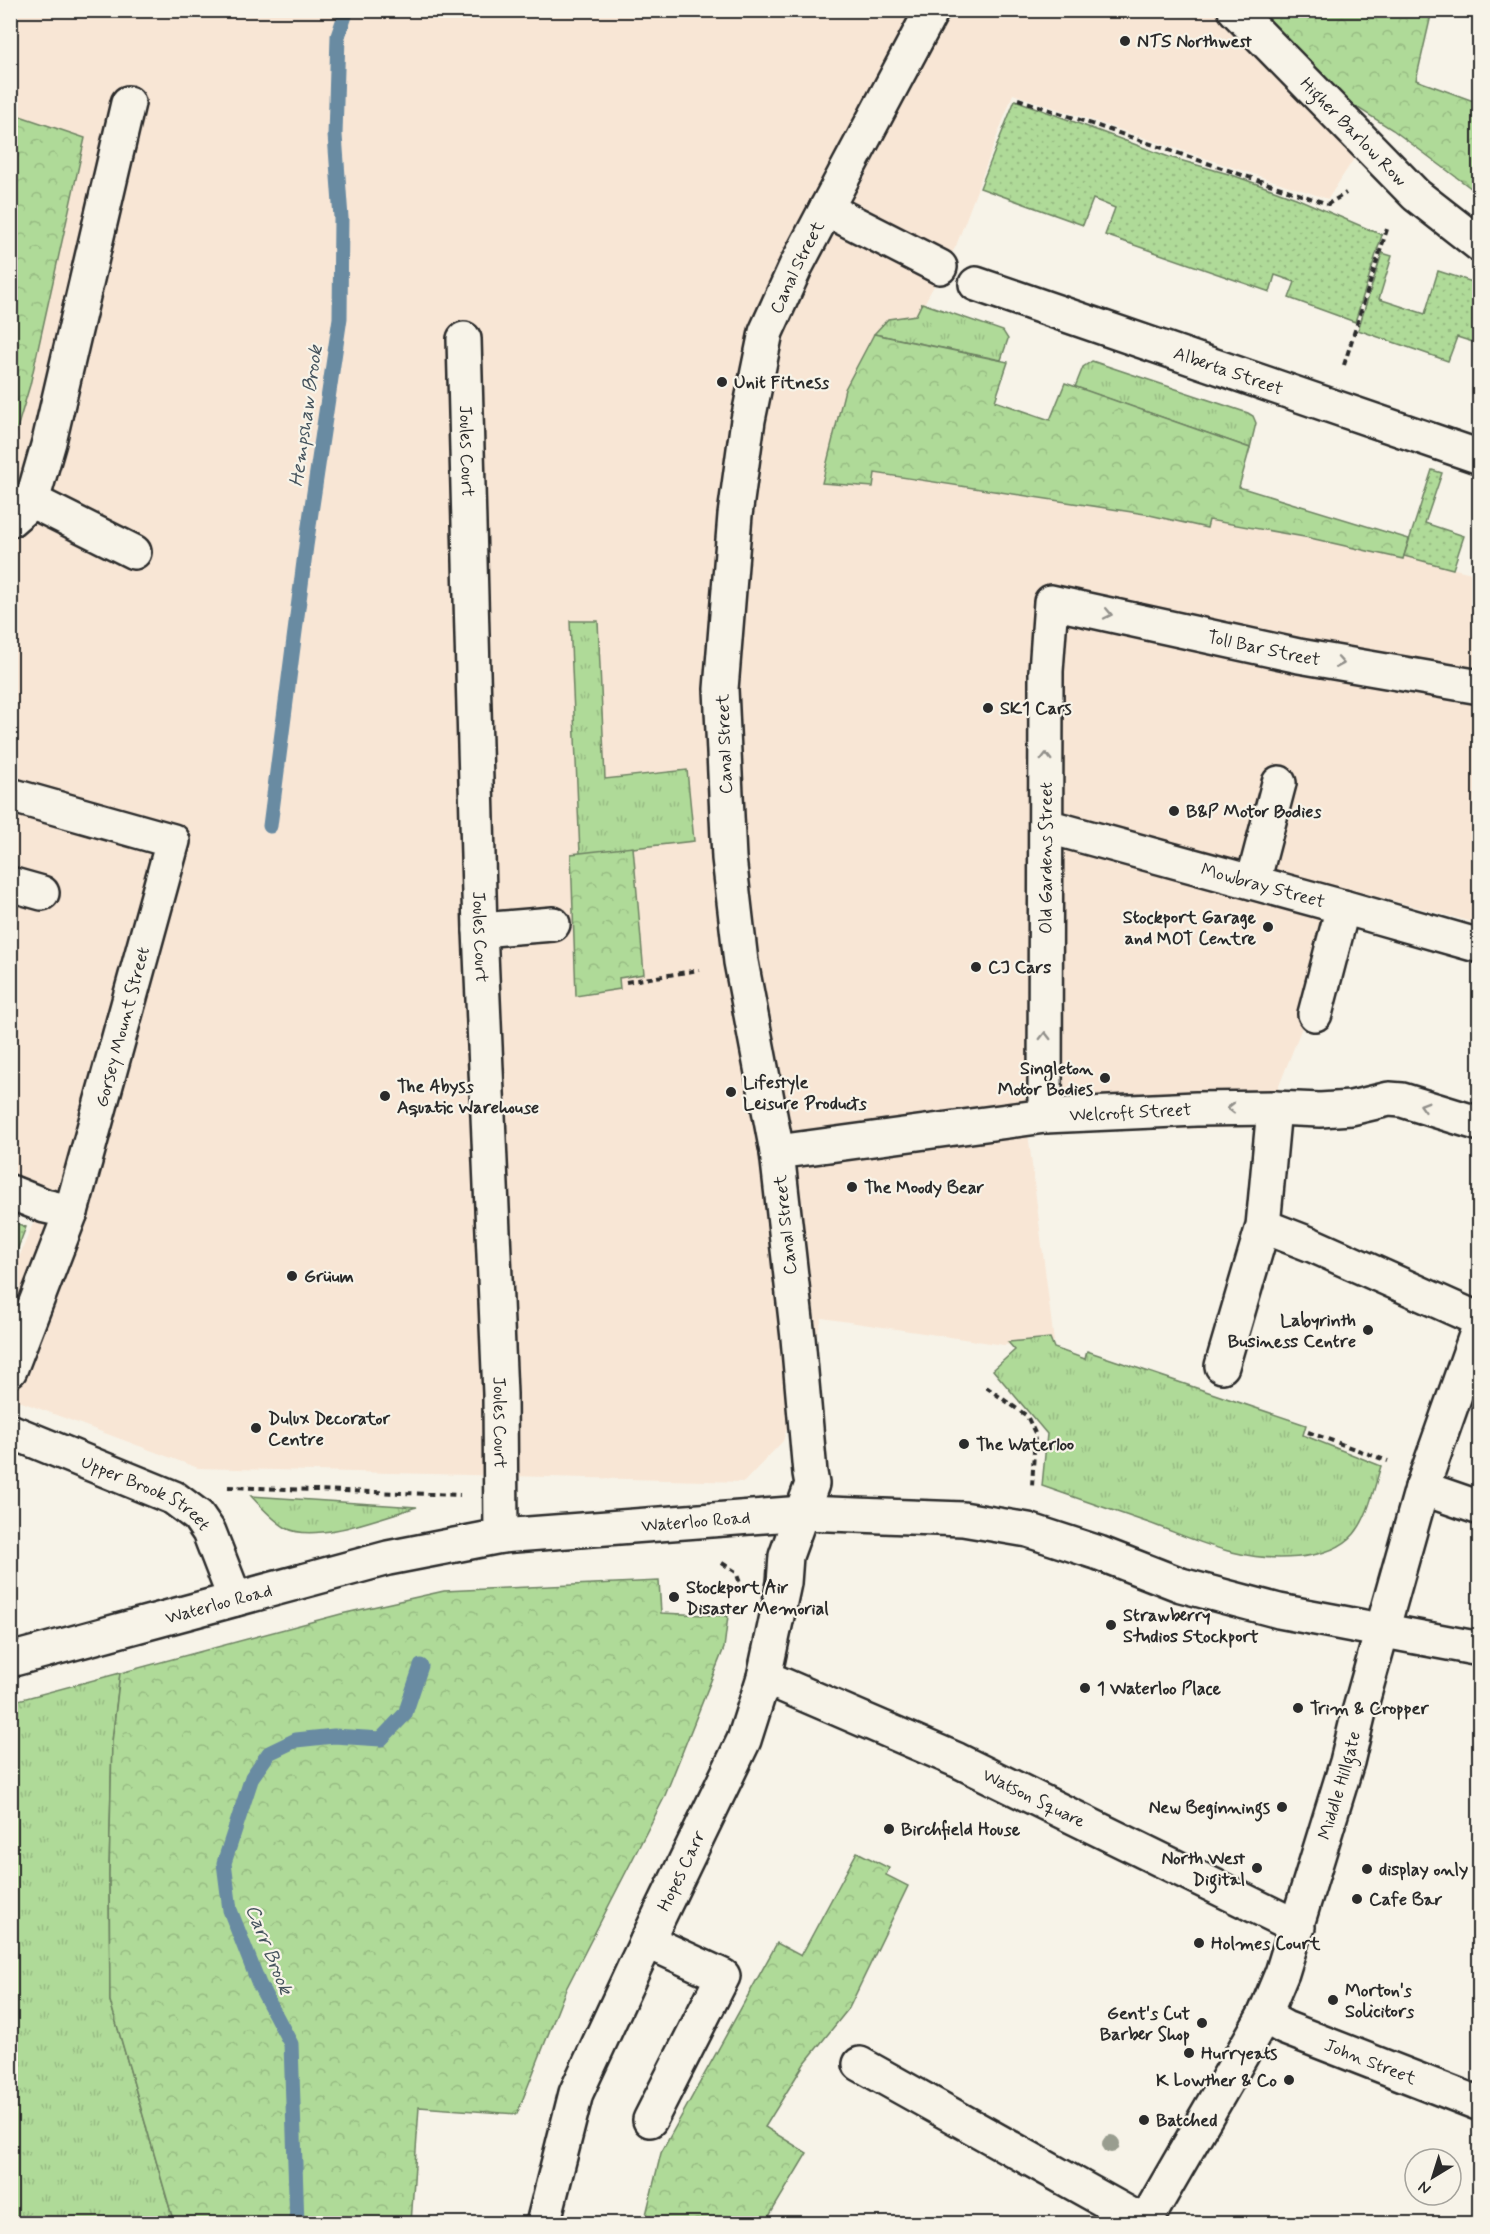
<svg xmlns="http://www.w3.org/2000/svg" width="1490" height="2234" font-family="Mynerve,sans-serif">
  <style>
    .built { fill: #f8e6d5 }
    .grass { fill: url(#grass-tufts); stroke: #6d8262; stroke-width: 1.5 }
    .forest { fill: url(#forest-crowns); stroke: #6d8262; stroke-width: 1.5 }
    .garden { fill: url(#garden-dots); stroke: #6d8262; stroke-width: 1.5 }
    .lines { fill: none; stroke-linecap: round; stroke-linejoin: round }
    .stream { stroke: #698ba2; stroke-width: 15 }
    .minor-casing { stroke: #2b2b2b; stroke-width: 38 }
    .major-casing { stroke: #2b2b2b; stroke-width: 38 }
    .path { stroke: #2b2b2b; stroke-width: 4; stroke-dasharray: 6 4.5; stroke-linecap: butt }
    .minor { stroke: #f7f3e8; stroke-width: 33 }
    .major { stroke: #f7f3e8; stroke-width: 33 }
    .tree { fill: #999d8f }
    .oneway { stroke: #918f8a }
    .poi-dot { fill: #2b2b2b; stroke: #f7f3e8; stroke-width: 2 }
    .labels { text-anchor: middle; stroke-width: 4.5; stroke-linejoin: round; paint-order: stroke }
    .poi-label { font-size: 18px; font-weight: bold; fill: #2b2b2b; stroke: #f7f3e8; text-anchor: start }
    .street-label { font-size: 18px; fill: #2b2b2b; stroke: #f7f3e8 }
    .water-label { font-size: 20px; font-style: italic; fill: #45535d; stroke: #f7f3e8 }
  </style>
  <defs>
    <pattern id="grass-tufts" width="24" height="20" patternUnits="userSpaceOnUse" patternTransform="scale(1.5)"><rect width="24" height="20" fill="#afda98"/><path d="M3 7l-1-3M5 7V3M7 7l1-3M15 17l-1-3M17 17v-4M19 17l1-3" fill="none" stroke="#97bb83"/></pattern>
    <pattern id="forest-crowns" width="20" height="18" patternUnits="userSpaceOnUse" patternTransform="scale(1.5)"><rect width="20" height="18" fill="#afda98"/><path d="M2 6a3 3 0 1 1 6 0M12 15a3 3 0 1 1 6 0" fill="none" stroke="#97bb83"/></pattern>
    <pattern id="garden-dots" width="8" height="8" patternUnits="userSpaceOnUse" patternTransform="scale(1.5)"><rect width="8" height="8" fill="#afda98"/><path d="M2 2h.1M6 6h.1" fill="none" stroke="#97bb83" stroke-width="1.8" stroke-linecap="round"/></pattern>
  </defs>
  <rect width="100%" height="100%" fill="#f7f3e8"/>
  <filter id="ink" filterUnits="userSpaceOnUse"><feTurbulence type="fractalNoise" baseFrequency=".0167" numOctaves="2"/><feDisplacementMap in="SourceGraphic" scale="12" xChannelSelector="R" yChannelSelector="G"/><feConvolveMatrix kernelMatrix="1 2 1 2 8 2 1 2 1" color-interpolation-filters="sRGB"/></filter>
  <g filter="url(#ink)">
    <polygon class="built" points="11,11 1248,11 1371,132 1328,199 1013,94 956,246 842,452 1404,556 1479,575 1479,924 1345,888 1304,1022 1263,1127 1028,1133 1054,1342 1004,1345 822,1318 783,1441 744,1482 198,1468 11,1398 10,1279 37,1214 10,1181"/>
    <g class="grass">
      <polygon points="922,303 1003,331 1008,339 1001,360 874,334 888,319 916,315"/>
      <polygon points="1092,361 1248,413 1253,416 1256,423 1250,448 1075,387 1083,367"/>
      <polygon points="570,621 598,621 605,779 687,770 694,841 580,854"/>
      <path d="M1050 1338 1054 1348 1085 1359 1087 1351 1306 1425 1303 1435 1381 1466C1374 1487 1369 1516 1354 1534 1329 1563 1267 1561 1232 1552 1203 1545 1175 1532 1146 1522 1111 1510 1077 1498 1042 1486L1047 1434 993 1370 1015 1350 1008 1342Z"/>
      <path d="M251 1496 417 1507C384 1516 316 1544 286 1528 273 1520 261 1507 251 1496Z"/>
      <polygon points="120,1673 112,1742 109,1874 110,2001 174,2223 11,2224 11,1702"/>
    </g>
    <g class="forest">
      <polygon points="1248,11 1432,11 1416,80 1479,103 1479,194 1393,130 1331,91"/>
      <polygon points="11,113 85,138 30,385 11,449"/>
      <polygon points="874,334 1008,362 995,401 1050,420 1065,383 1250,448 1239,487 1409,539 1403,559 1310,538 1209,520 1207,528 1145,514 875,473 873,487 822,483 845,389"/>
      <polygon points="633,847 644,974 619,978 620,989 576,996 571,854"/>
      <polygon points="659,1581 661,1613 728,1616 724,1648 664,1798 566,1989 517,2114 419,2107 411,2223 174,2223 110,2001 109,1874 112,1742 120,1673 341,1614 444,1591"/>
      <polygon points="857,1852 889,1868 886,1875 908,1886 849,2008 804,2064 765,2127 807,2153 765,2223 644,2223 661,2153 777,1943 801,1956"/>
    </g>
    <g class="garden">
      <polygon points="1015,100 1169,157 1232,175 1296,198 1382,235 1355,322 1289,298 1295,282 1275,275 1270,292 1105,235 1115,208 1093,199 1083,225 980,188"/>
      <polygon points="1382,253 1392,256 1379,299 1425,314 1438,271 1479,284 1479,344 1457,337 1448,361 1358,330"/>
      <polygon points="1432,470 1442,473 1425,523 1464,536 1453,569 1404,556"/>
      <polygon points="11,1221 26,1227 11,1266"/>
    </g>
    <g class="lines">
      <g class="stream">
        <polyline points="270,826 306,546 340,318 341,218 335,135 338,36 347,10"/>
        <polyline points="297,2224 291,2044 259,1984 230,1910 224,1863 252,1777 269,1753 296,1740 334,1736 381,1739 405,1714 421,1666"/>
      </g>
      <defs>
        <g id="minor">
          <path id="s1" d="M1235 10 1416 195 1480 245"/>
          <polyline points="826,209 940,267"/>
          <path id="s2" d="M976 284 1480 457"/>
          <path id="s3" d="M464 339 480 930 500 1394 501 1536"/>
          <polyline points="32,501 134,552"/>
          <polyline points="10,520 32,501 49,442 128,103"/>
          <polyline points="10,795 173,841 71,1212 10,1370"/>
          <path id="s4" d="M1046 826 1343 907 1480 946"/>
          <polyline points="1253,882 1279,783"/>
          <polyline points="10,884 42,893"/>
          <polyline points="480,930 553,924"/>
          <polyline points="1315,1014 1343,907"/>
          <path id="s5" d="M1045 1116 1046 671 1051 602 1299 656 1480 687"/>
          <path id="s6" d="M777 1152 1045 1116 1196 1109 1274 1108 1320 1110 1351 1108 1389 1099 1402 1100 1480 1124"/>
          <polyline points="10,1192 45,1206 71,1212"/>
          <polyline points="1263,1226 1312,1245 1480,1320"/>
          <polyline points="1222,1366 1263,1226 1274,1108"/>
          <path id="s7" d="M10 1431 174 1498 198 1516 209 1532 235 1599"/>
          <polyline points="1422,1488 1480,1508"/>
          <path id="s8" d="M764 1677 957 1760 1298 1927"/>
          <polyline points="647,1941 723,1976 650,2120"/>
          <path id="s9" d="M1264 2016 1285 2028 1480 2104"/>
          <polyline points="860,2064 1145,2223"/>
          <path id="s10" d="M543 2224 576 2093 635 1966 744 1740 764 1677 784 1583 786 1556 812 1484 810 1473 798 1338 777 1152 741 962 729 858 721 689 735 515 748 420 766 332 796 266 826 209 932 10"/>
          <path id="s11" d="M1144 2224 1264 2016 1282 1973 1347 1762 1358 1716 1422 1488 1480 1324"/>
        </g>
        <g id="major">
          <path id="s12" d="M10 1660 388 1558 501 1536 803 1513 963 1519 1028 1530 1099 1553 1181 1585 1279 1611 1480 1649"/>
        </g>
      </defs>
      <use href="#minor" class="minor-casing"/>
      <use href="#major" class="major-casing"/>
      <g class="path">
        <polyline points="1018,99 1328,204 1346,193"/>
        <polyline points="1344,365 1388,226"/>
        <polyline points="626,982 699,970"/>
        <polyline points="986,1387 1027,1416 1035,1433 1032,1487"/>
        <polyline points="1308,1432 1388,1461"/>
        <polyline points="228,1487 460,1495"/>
        <polyline points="722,1563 736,1572 740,1583"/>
      </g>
      <use href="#minor" class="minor"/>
      <use href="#major" class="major"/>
    </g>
    <circle class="tree" cx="1111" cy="2144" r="9"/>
    <defs><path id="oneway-chevron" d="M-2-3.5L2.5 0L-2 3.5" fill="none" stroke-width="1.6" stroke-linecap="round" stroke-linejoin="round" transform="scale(1.5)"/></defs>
    <g class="oneway">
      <use href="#oneway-chevron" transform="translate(1108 614) rotate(12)"/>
      <use href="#oneway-chevron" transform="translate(1340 663) rotate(10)"/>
      <use href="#oneway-chevron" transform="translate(1046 757) rotate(-90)"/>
      <use href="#oneway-chevron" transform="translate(1045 1036) rotate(-90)"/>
      <use href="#oneway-chevron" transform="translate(1424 1106) rotate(-164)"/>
      <use href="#oneway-chevron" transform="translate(1231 1108) rotate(179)"/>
    </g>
  </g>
  <g class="poi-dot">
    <circle cx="1125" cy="41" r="6"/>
    <circle cx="722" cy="382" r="6"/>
    <circle cx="988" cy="708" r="6"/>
    <circle cx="1174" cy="811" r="6"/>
    <circle cx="1268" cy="927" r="6"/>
    <circle cx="976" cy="967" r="6"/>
    <circle cx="1105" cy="1078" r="6"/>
    <circle cx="731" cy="1092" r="6"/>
    <circle cx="385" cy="1096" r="6"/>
    <circle cx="852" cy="1187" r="6"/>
    <circle cx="292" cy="1276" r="6"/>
    <circle cx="1368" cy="1330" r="6"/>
    <circle cx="256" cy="1428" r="6"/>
    <circle cx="964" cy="1444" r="6"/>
    <circle cx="674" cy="1597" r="6"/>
    <circle cx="1111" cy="1625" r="6"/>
    <circle cx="1085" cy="1688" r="6"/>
    <circle cx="1298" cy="1708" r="6"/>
    <circle cx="1282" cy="1807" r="6"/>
    <circle cx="889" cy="1829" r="6"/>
    <circle cx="1257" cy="1868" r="6"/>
    <circle cx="1367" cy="1869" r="6"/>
    <circle cx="1357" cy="1899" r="6"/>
    <circle cx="1199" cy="1943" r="6"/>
    <circle cx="1333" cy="2000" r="6"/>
    <circle cx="1202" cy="2023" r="6"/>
    <circle cx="1189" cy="2053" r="6"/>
    <circle cx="1289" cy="2080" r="6"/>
    <circle cx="1144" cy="2120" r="6"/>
  </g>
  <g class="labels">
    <g class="poi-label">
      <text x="1137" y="47">NTS Northwest</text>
      <text x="734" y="388">Unit Fitness</text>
      <text x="1000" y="714">SK1 Cars</text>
      <text x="1186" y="817">B&amp;P Motor Bodies</text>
      <text x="1256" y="923" text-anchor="end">Stockport Garage<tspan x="1256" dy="21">and MOT Centre</tspan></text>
      <text x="988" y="973">CJ Cars</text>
      <text x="1093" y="1074" text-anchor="end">Singleton<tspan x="1093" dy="21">Motor Bodies</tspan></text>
      <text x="743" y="1088">Lifestyle<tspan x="743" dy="21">Leisure Products</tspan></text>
      <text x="397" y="1092">The Abyss<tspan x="397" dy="21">Aquatic Warehouse</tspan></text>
      <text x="864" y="1193">The Moody Bear</text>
      <text x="304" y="1282">Grüum</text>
      <text x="1356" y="1326" text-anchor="end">Labyrinth<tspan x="1356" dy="21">Business Centre</tspan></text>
      <text x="268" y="1424">Dulux Decorator<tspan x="268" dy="21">Centre</tspan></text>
      <text x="976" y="1450">The Waterloo</text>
      <text x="686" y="1593">Stockport Air<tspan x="686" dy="21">Disaster Memorial</tspan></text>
      <text x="1123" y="1621">Strawberry<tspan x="1123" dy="21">Studios Stockport</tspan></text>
      <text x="1097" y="1694">1 Waterloo Place</text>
      <text x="1310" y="1714">Trim &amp; Cropper</text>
      <text x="1270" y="1813" text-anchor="end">New Beginnings</text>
      <text x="901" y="1835">Birchfield House</text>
      <text x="1245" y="1864" text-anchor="end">North West<tspan x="1245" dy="21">Digital</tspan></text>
      <text x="1379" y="1875">display only</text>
      <text x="1369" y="1905">Cafe Bar</text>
      <text x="1211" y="1949">Holmes Court</text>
      <text x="1345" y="1996">Morton's<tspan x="1345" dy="21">Solicitors</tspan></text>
      <text x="1190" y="2019" text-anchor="end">Gent's Cut<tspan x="1190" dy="21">Barber Shop</tspan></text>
      <text x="1201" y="2059">Hurryeats</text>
      <text x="1277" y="2086" text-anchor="end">K Lowther &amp; Co</text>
      <text x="1156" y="2126">Batched</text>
    </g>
    <g class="street-label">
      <text dy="6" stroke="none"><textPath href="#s1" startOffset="170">Higher Barlow Row</textPath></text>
      <text dy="6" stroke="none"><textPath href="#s10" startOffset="2025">Canal Street</textPath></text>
      <text dy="6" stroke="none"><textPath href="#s2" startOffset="267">Alberta Street</textPath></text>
      <text dy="6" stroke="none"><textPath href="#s3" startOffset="112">Joules Court</textPath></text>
      <text dy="6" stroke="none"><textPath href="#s5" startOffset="732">Toll Bar Street</textPath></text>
      <text transform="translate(724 744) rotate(-92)" y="6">Canal Street</text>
      <text dy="6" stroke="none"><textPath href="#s5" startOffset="258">Old Gardens Street</textPath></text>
      <text dy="6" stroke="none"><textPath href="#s4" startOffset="225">Mowbray Street</textPath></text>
      <text dy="6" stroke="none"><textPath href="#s3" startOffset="598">Joules Court</textPath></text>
      <text transform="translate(122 1027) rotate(-75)" y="6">Gorsey Mount Street</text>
      <text dy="6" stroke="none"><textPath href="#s6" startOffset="356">Welcroft Street</textPath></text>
      <text transform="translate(785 1225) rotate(-96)" y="6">Canal Street</text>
      <text dy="6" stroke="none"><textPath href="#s3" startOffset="1084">Joules Court</textPath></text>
      <text dy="6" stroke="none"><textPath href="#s7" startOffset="150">Upper Brook Street</textPath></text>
      <text dy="6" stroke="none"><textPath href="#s12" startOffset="702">Waterloo Road</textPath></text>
      <text dy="6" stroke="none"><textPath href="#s12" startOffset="216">Waterloo Road</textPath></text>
      <text dy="6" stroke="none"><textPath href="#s11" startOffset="483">Middle Hillgate</textPath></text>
      <text dy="6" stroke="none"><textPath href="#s8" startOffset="296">Watson Square</textPath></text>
      <text dy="6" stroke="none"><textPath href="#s10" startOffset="381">Hopes Carr</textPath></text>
      <text dy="6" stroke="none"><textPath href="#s9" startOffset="116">John Street</textPath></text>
    </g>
    <g class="water-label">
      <text transform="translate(305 416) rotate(-82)" y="7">Hempshaw Brook</text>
      <text transform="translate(270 1949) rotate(68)" y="7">Carr Brook</text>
    </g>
  </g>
  <rect width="1490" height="2234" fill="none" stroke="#f7f3e8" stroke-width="36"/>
  <rect x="18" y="18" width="1454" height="2198" fill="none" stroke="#2b2b2b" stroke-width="2" filter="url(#ink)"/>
  <g transform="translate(1433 2177) rotate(218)"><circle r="28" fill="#f7f3e8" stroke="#a5a39c" stroke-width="1.5"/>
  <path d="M0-4.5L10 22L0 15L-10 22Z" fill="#2b2b2b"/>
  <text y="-9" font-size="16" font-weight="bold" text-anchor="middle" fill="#2b2b2b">N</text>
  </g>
</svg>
